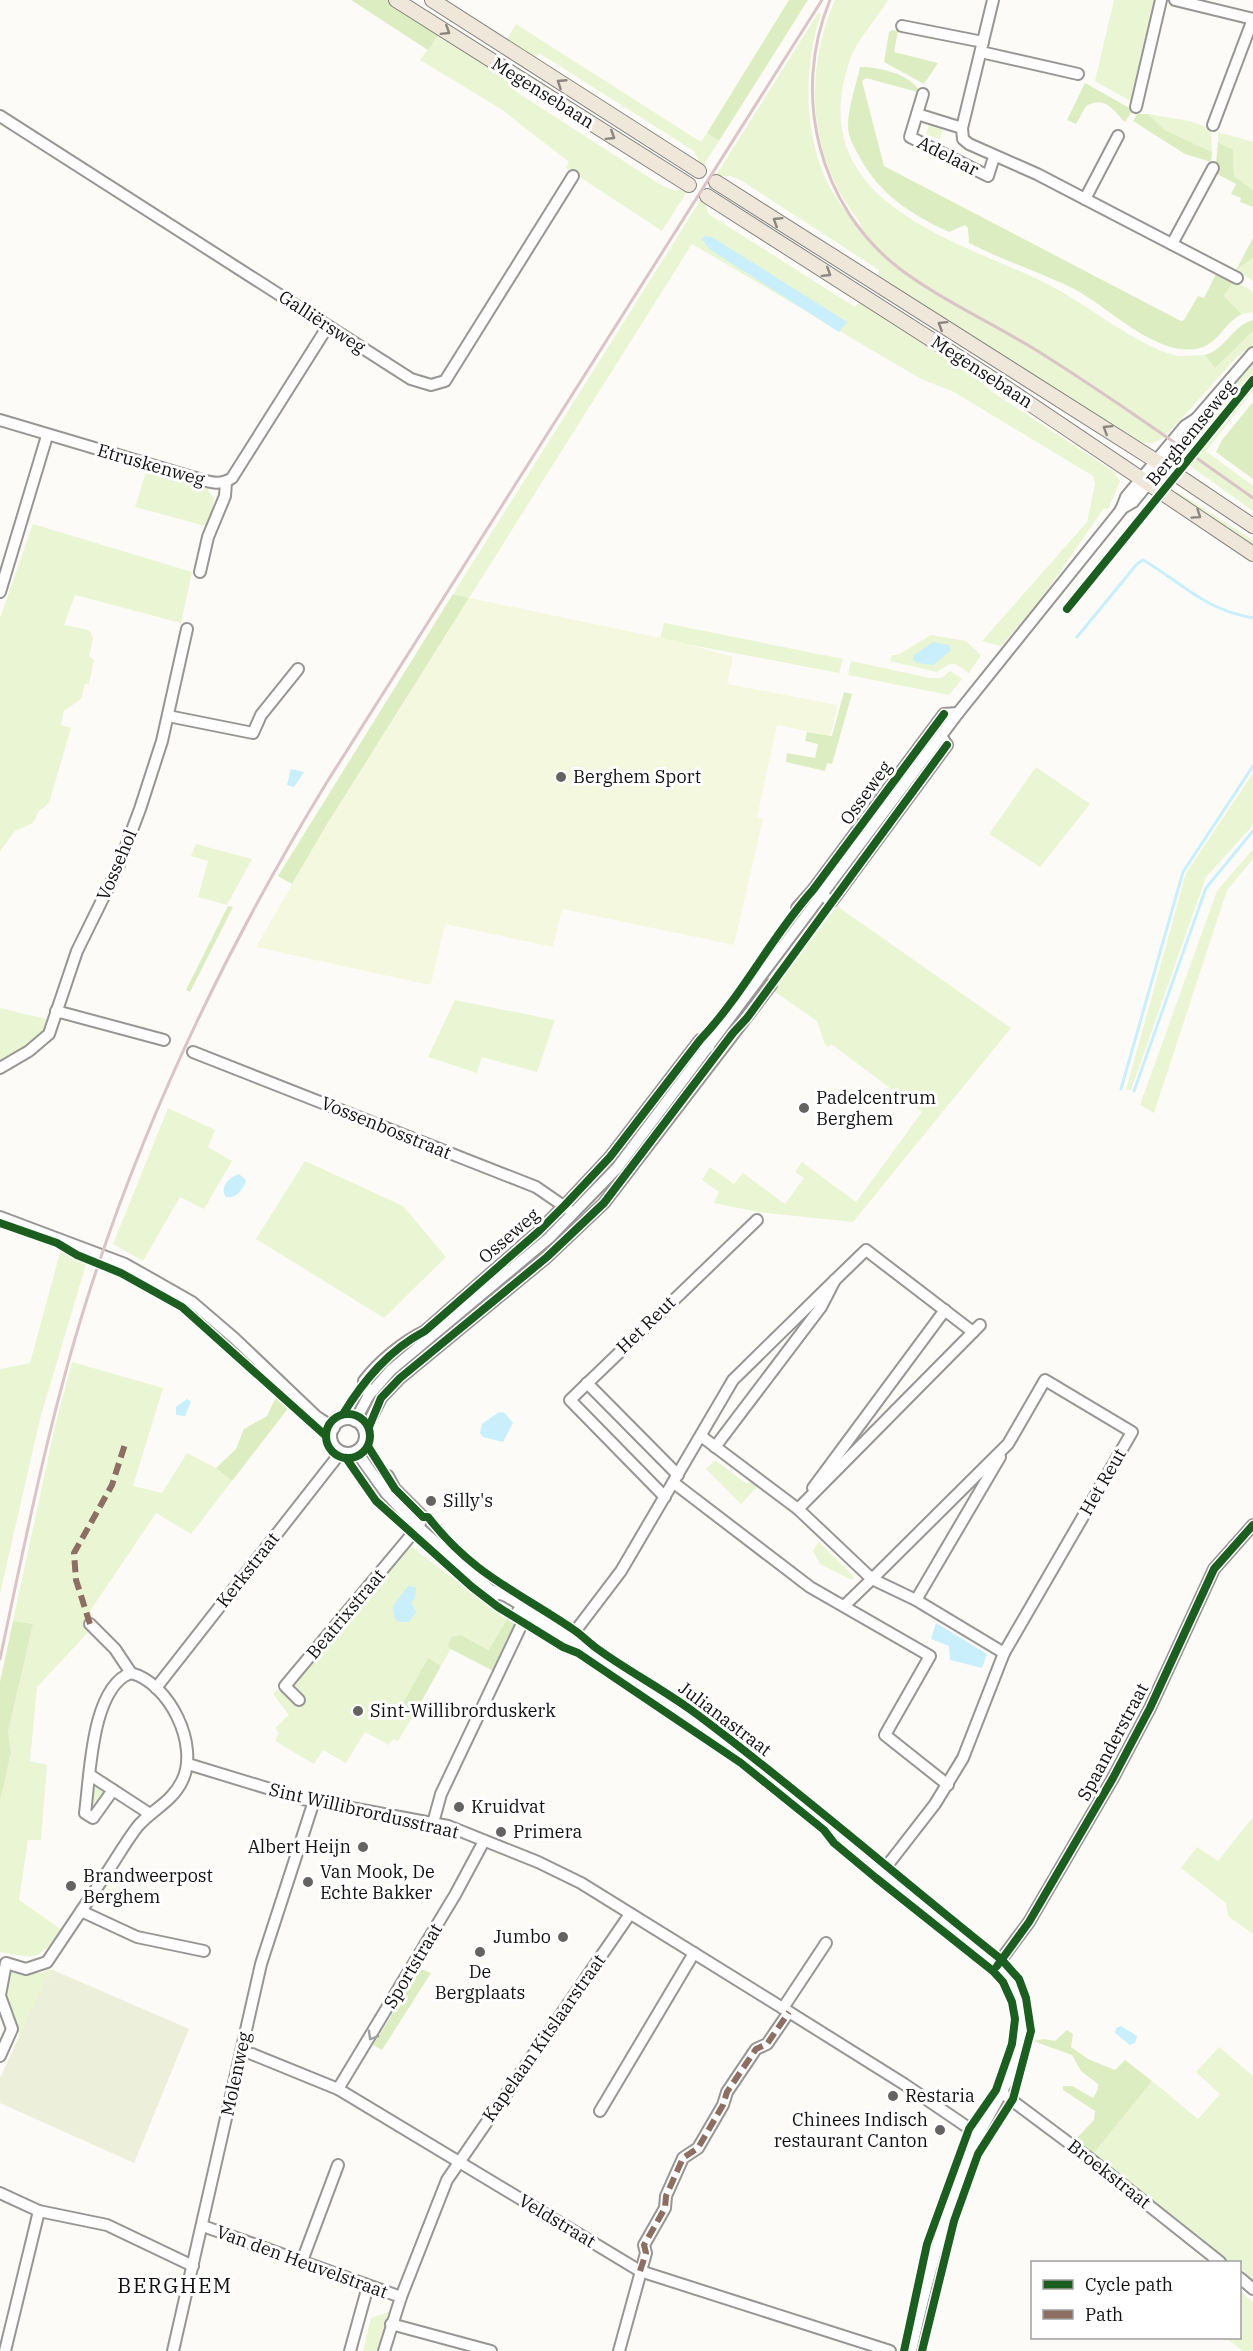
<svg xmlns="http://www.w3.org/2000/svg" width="1253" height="2351" font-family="'IBM Plex Serif',serif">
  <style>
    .green { fill: #eaf5d4 }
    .forest { fill: #dcedc1 }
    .cemetery { fill: #ecefd9 }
    .pitch { fill: #f4f8df }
    .water { fill: #c8effb }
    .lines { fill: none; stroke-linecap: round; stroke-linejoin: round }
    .stream { stroke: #c8effb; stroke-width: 3 }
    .minor-casing { stroke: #979695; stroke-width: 14 }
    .major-casing { stroke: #858482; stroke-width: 16 }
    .minor { stroke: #fffefe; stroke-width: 10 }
    .major { stroke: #eee7da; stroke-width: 14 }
    .rail { stroke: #dbc4c7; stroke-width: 3 }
    .quiet { stroke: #8d6e63; stroke-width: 6; stroke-dasharray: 12 6; stroke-linecap: butt }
    .cycleway-casing { stroke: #fff; stroke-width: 11 }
    .cycleway { stroke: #1b5e20; stroke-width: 8 }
    .oneway { stroke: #8b8780 }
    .oneway2 { stroke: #a09f9f }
    .poi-dot { fill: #646362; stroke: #fff; stroke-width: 2 }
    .labels { text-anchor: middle; stroke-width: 6; stroke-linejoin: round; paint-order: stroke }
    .street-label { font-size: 18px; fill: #111; stroke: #fff }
    .poi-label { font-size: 18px; fill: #111; stroke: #fff; text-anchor: start }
    .quarter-label { font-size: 21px; letter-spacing: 1.5px; fill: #111; stroke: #fff }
  </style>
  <rect width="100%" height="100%" fill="#fdfbf7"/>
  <g class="green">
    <path d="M835 0H888C877 19 859 37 851 57 802 192 935 234 1031 276 1077 296 1115 331 1161 351L1178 356 1205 355 1215 368 1253 331V345L1236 358 1164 438 1153 443H1143L877 278 879 270 742 181 731 176H721C710 186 699 202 710 215L855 307 860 301 971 372 991 391 1113 471 1120 481 1108 509 1104 508 1039 602 1001 646 982 641 1087 522 1095 484 1093 476 954 392 921 379 692 244 469 598 453 594 818 13 821 14C798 81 804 181 863 228 856 217 847 205 840 193 807 133 808 61 835 0Z"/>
    <polygon points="1114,0 1156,0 1132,102 1095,81"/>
    <polygon points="516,24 701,142 707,133 719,141 662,231 566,168 569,162 501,109 420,60 440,32 518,83 515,91 661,185 676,191 687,189 701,165 694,151 539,53 534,59 506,41"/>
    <polygon points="1148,114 1190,121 1211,129 1212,152 1163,130"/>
    <polygon points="930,121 944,125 940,139 926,135"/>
    <path d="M1218 132 1253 142V190L1234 176C1234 159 1236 149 1218 142Z"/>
    <polygon points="1253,258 1253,281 1236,270"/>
    <polygon points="1234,280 1253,292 1253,312 1242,314 1224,296"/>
    <polygon points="1253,362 1253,391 1206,451 1253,486 1253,511 1193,468 1185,459 1186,448"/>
    <polygon points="147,469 206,487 214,499 209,527 135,507"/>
    <polygon points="1178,492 1253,540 1253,553 1169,499"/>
    <polygon points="33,524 192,572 181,623 75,595 64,625 89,630 93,638 89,656 94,660 89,684 85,684 81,699 64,711 61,725 71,728 49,803 38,812 33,823 15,831 0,851 0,618"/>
    <polygon points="664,623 843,659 839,673 660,639"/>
    <path d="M931 635 966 641 981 655 969 673C951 661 954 661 937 672L890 661 892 655H898Z"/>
    <polygon points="851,661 930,678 942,678 950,671 962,679 949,695 848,675"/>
    <polygon points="1036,767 1090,804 1040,867 989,834"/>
    <polygon points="1253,773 1253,825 1206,877 1131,1090 1126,1090 1186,873"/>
    <polygon points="196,844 252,859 227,905 198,897 208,861 191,856"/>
    <polygon points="1253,849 1253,859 1227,890 1154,1113 1140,1105 1217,891"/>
    <polygon points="837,906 1011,1028 853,1222 758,1212 714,1203 719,1192 702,1180 710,1167 734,1184 743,1173 785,1204 804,1178 795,1172 802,1162 856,1202 922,1112 831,1044 828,1047 825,1044 817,1021 772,990"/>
    <polygon points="455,1000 555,1020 537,1072 482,1057 477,1073 428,1057"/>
    <polygon points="0,1008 50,1020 37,1040 0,1060"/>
    <polygon points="658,1103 633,1140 595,1183 593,1180"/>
    <polygon points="168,1108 215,1130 208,1147 232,1161 204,1209 180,1197 143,1261 113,1244"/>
    <polygon points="305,1161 403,1206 446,1257 384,1318 256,1239"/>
    <polygon points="601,1196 604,1199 562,1239 393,1377 544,1251"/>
    <polygon points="61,1249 87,1261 40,1419 0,1594 0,1369 30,1363"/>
    <path d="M72 1362 163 1388 133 1486 162 1493 187 1453 216 1468 232 1481 191 1534 156 1513 90 1611 93 1616 87 1621 93 1627 37 1687 30 1761 47 1765 41 1840H28L19 1900 62 1930C37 1961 38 1959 0 1952V1802L11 1752 8 1732 33 1624 13 1621 55 1426Z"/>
    <polygon points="715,1460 747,1484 751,1480 759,1485 741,1504 706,1469"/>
    <polygon points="819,1542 854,1577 852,1580 820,1564 813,1551"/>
    <polygon points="409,1545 507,1619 490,1650 461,1635 447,1647 451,1649 441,1666 428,1659 402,1705 415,1713 398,1741 393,1739 389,1745 365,1732 346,1763 323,1750 314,1764 275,1741 279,1733 275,1728 289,1715 273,1694 277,1690 284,1692 297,1702 303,1694 294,1684"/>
    <polygon points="95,1785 107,1793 92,1812 93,1787"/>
    <polygon points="1253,1817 1253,1934 1228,1916 1226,1903 1181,1868 1197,1847 1218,1861"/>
    <polygon points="3,1966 42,1973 49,1969 53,1970 19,2037 16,2022 4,2001"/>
    <polygon points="1219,2047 1253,2076 1253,2283 1240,2272 1240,2262 1227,2262 1093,2154 1152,2081 1198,2119 1220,2094 1196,2072"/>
    <polygon points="1240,2291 1253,2302 1253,2351 1243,2351 1226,2338 1240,2338"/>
    <polygon points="391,2311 380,2351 363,2351 371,2318"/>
  </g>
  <g class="forest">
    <polygon points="351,0 389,0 440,32 428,50"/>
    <polygon points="789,0 808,0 719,141 707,133"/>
    <polygon points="892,30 898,31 894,52 938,63 924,84 884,62 889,32"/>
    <path d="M860 67C880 67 911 74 921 93L866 78 862 81 884 166 1181 321 1184 320 1198 296 1204 298 1217 272 1234 280 1224 296 1242 314C1223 323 1219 345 1196 349 1152 356 1105 302 1066 285 1034 270 1000 259 969 243L968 228 965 225 949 232C910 214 879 194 859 156 854 147 848 137 848 126 848 107 856 86 860 67Z"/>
    <path d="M1085 83 1133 110 1125 122C1113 110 1105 95 1086 106L1076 124 1067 120Z"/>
    <polygon points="1137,114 1148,114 1164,130 1212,152 1211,162 1185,154 1133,121"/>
    <polygon points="1218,142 1233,150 1234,176 1253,190 1253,207 1240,202 1241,198 1231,194 1236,184 1215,173"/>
    <polygon points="1253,238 1253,258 1236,270"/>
    <path d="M1253 320V331L1215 368 1205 355C1226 349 1233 325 1253 320Z"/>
    <polygon points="1253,402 1253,479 1216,452 1222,440"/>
    <polygon points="453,594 469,598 326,826 292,884 278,876"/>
    <polygon points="844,692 852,694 832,764 827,763 825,771 786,762 787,753 815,758 818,744 805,741 807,732 832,736"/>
    <polygon points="228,906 233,907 190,992 186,990"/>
    <polygon points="277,1395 289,1407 232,1481 216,1468 236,1449 244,1429 267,1416"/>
    <polygon points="507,1619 519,1627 497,1673 447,1647 452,1637 461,1635 489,1650"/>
    <polygon points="13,1621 33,1624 8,1732 11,1752 0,1802 0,1682"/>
    <polygon points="428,1658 441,1666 415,1713 402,1705"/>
    <polygon points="421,1969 431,1973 382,2050 373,2045"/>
    <polygon points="1067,2030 1073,2034 1071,2047 1088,2059 1115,2070 1125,2060 1152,2081 1093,2154 1075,2140 1094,2120 1095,2111 1063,2090 1063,2086 1072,2086 1093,2098 1098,2089 1098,2084 1081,2071 1072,2055 1033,2041 1044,2039 1055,2041"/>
  </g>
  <polygon class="cemetery" points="53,1970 189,2029 134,2163 0,2103 0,2078 37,1998"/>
  <polygon class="pitch" points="469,598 676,641 733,657 727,684 838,705 830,736 777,725 757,817 763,819 734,945 562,909 553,947 445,924 431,984 425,984 256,947 326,826"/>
  <g class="water">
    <polygon points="705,236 712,237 847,322 839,332 709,249 702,239"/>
    <polygon points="933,642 949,645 951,650 933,665 918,663 913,660 914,655"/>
    <polygon points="291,769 304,772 294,787 287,785"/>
    <path d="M239 1174 246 1180C244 1189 236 1199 226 1197 219 1187 229 1177 239 1174Z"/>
    <polygon points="187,1399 191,1402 185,1416 176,1415 176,1407"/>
    <polygon points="499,1412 505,1413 513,1423 503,1442 483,1437 480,1433 482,1424"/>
    <polygon points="408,1586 416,1587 415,1598 411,1602 416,1612 409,1622 398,1622 394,1617 393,1606"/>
    <polygon points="936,1623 987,1654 982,1668 950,1660 949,1646 931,1639"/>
    <polygon points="1121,2026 1137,2036 1135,2043 1130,2045 1115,2033 1116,2028"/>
  </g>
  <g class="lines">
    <g class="stream">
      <path d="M1077 637 1137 564 1143 560C1184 584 1203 609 1253 618"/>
      <polyline points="1121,1089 1183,872 1253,766"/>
      <polyline points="1134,1091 1206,888 1253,831"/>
    </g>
    <defs>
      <g id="minor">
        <polyline points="993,0 962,128 963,139 969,144 1037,174 1237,278"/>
        <polyline points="1175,0 1253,19"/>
        <polyline points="902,26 983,42"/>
        <polyline points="981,52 1078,74"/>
        <polyline points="923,94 910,137 988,176 994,157"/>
        <polyline points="1136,107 1161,0"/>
        <polyline points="917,114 962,128"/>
        <polyline points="0,116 411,379 431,385 445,381 573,176"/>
        <polyline points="1213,125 1253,19"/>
        <polyline points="1085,199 1118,136"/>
        <polyline points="1172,244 1213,168"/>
        <path d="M0 420 192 477C207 481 219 487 232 478L328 326"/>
        <polyline points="1121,509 1133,502 1190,432 1196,419 1253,353"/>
        <polyline points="200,572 208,537 225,496 226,482"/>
        <polyline points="0,592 47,436"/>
        <polyline points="168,716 253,733 261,715 298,669"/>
        <polyline points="817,893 832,901 947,745 941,736"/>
        <polyline points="797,908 813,890 944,714 958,713"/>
        <polyline points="56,1011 164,1040"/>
        <polyline points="193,1052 536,1187 568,1209"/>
        <polyline points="0,1068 29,1051 49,1034 77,951 117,870 140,809 162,741 187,629"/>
        <polyline points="0,1217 125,1264 192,1302 234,1338 317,1417 334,1428"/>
        <polyline points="587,1383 678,1475"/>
        <path d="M369 1395 364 1381C379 1361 403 1342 425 1331L538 1232 565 1205 610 1157 700 1040 709 1047"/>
        <polyline points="372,1416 381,1398 400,1378 547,1257 604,1203 771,985"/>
        <circle cx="348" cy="1436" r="17"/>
        <polyline points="355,1421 369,1395 391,1370 549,1238 617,1168 958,713 1121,510 1126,497 1185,426 1196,419"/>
        <polyline points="701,1436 798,1509 872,1579 916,1600 1004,1653 1132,1432 1045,1380 1008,1444 872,1579 844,1606"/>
        <polyline points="715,1447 821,1307 835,1280 866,1250 973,1332"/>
        <polyline points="356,1451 386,1493 418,1527 496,1595"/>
        <polyline points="674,1483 810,1587 930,1656 885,1735 948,1785"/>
        <polyline points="813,1488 945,1310"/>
        <polyline points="665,1497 570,1400 757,1220"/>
        <polyline points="798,1509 980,1325"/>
        <path d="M493 1591 506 1596 572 1635 605 1663 755 1766 997 1965C1014 1985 1025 2005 1022 2032 1017 2081 983 2117 966 2162 942 2223 925 2286 911 2351"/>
        <polyline points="916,1600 1000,1457"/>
        <polyline points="518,1611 593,1659"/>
        <polyline points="567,1642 621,1571 733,1380 835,1280"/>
        <polyline points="156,1688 341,1452"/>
        <polyline points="299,1700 285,1686 418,1527 423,1517 395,1489 388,1476 378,1482"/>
        <polyline points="188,1764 303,1799 448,1826 538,1862 581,1883 789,2012 904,2084 979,2135"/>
        <polyline points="90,1775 150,1814"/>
        <path d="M113 1790 93 1818 85 1813C90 1777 91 1687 131 1673"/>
        <polyline points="433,1823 441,1794 529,1609"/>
        <polyline points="883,1871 935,1804 963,1758 1004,1653"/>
        <polyline points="81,1911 137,1937 204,1951"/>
        <polyline points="997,1965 1029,1922 1113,1778 1150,1708 1214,1569 1253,1525"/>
        <path d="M0 1995 6 1963 26 1969 47 1962C67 1932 87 1902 108 1871 118 1856 127 1840 138 1826 153 1809 172 1802 182 1781 200 1745 169 1683 131 1673L115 1649 90 1624"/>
        <polyline points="0,1996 12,2029 0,2056"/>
        <polyline points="783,2008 826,1943"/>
        <polyline points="252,2054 338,2089 640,2271 890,2351"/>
        <polyline points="338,2089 455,1895 484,1841"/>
        <polyline points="1002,2093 1089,2158 1220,2262"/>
        <polyline points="600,2111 694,1953"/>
        <polyline points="0,2193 39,2211 107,2225 193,2266"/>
        <polyline points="203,2226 401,2297"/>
        <polyline points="302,2261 338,2165"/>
        <polyline points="1240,2278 1253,2289"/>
        <polyline points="391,2324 491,2351"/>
        <polyline points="5,2351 39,2211"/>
        <polyline points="173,2351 261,1964 314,1801"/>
        <polyline points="350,2351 368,2286"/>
        <polyline points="384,2351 401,2297 447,2180 630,1914"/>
        <polyline points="619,2351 646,2253 644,2245 665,2208 666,2196 683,2158 698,2148 723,2105 727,2092 756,2049 767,2044 789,2012"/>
      </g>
      <g id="major">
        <polyline points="396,0 689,185"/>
        <polyline points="432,0 699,171"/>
        <polyline points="716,182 1156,461 1253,526"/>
        <polyline points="707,196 996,381 1253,554"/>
      </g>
    </defs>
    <use href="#minor" class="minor-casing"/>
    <use href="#major" class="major-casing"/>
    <use href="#minor" class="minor"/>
    <use href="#major" class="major"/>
    <g class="rail">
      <path d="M830 0C791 94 818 206 900 269 944 302 997 325 1044 355 1115 400 1184 449 1253 498"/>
      <path d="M0 1659C26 1537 50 1415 88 1296 146 1114 228 944 327 782L822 0"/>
    </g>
    <g class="quiet">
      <polyline points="90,1624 76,1580 74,1553 112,1485 126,1441"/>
      <polyline points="640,2271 646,2253 644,2245 665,2208 666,2196 683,2158 698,2148 723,2105 727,2092 756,2049 767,2044 789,2012"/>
    </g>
    <defs>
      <g id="cycleway">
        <polyline points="1067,609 1253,380"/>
        <polyline points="0,1223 57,1243 77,1255 121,1273 182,1307 326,1436"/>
        <circle cx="348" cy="1436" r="22"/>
        <path d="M343 1414C364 1380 389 1350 425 1331L538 1232 565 1205 610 1157 700 1040C743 995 771 937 813 890L944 714"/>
        <polyline points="369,1427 381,1398 400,1378 547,1257 604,1203 733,1033 747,1018 947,745"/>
        <path d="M369 1448 395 1489 423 1517H428C473 1575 517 1591 574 1630 583 1636 590 1644 599 1650 631 1673 666 1691 698 1715 802 1793 900 1879 1002 1960L1019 1979 1026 1998 1031 2031 1013 2099 978 2154 954 2221 922 2351"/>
        <polyline points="346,1458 376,1501 472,1587 498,1607 563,1647 578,1653 741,1763 824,1830 834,1843 876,1878 993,1971 1003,1982 1012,2002 1015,2019 1012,2044 996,2090 969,2129 927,2244 904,2351"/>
        <polyline points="997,1966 1029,1922 1113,1778 1150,1708 1214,1569 1253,1525"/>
      </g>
    </defs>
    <use href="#cycleway" class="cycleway-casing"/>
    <use href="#cycleway" class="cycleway"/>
  </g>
  <defs><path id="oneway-chevron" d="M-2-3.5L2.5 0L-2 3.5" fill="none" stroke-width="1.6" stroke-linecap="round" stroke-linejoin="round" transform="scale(1.5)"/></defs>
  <g class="oneway">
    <use href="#oneway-chevron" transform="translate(446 31) rotate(32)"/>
    <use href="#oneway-chevron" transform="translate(561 83) rotate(-147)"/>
    <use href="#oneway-chevron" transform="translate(611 136) rotate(32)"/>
    <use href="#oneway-chevron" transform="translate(777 221) rotate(-148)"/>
    <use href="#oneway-chevron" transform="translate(827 273) rotate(32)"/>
    <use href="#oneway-chevron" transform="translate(942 325) rotate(-148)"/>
    <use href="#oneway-chevron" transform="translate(1107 429) rotate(-148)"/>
    <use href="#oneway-chevron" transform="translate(1197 515) rotate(34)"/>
  </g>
  <use class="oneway2" href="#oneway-chevron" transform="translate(372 2036) rotate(120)"/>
  <g class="poi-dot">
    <circle cx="561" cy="777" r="6"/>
    <circle cx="804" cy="1108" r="6"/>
    <circle cx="431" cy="1501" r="6"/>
    <circle cx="358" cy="1711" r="6"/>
    <circle cx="459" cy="1807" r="6"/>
    <circle cx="501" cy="1832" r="6"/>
    <circle cx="363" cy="1847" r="6"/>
    <circle cx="308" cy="1882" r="6"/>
    <circle cx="71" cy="1886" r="6"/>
    <circle cx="563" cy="1937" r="6"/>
    <circle cx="480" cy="1952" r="6"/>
    <circle cx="893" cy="2096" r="6"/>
    <circle cx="940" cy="2130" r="6"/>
  </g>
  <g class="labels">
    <g class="street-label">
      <text transform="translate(543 93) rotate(32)" y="6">Megensebaan</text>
      <text transform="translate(948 156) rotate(27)" y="6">Adelaar</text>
      <text transform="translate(322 322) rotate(33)" y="6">Galliërsweg</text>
      <text transform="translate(982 372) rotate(33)" y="6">Megensebaan</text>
      <text transform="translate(1191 433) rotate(-51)" y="6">Berghemseweg</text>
      <text transform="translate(151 465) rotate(16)" y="6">Etruskenweg</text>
      <text transform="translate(866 793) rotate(-54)" y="6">Osseweg</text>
      <text transform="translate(117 865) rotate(-67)" y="6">Vossehol</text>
      <text transform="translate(386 1128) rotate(22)" y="6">Vossenbosstraat</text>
      <text transform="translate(509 1236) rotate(-41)" y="6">Osseweg</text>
      <text transform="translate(646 1325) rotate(-44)" y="6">Het Reut</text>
      <text transform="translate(1103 1482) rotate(-60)" y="6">Het Reut</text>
      <text transform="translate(248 1570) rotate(-52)" y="6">Kerkstraat</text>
      <text transform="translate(346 1614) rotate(-50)" y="6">Beatrixstraat</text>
      <text transform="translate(725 1719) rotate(37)" y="6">Julianastraat</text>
      <text transform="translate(1113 1742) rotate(-62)" y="6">Spaanderstraat</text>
      <text transform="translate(364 1811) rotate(13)" y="6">Sint Willibrordusstraat</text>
      <text transform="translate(413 1966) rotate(-59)" y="6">Sportstraat</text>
      <text transform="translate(544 2038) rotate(-55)" y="6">Kapelaan Kitslaarstraat</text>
      <text transform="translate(236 2074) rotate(-78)" y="6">Molenweg</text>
      <text transform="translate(1109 2174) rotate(38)" y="6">Broekstraat</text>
      <text transform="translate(557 2221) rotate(31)" y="6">Veldstraat</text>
      <text transform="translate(302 2262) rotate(20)" y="6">Van den Heuvelstraat</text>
    </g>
    <g class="poi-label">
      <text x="573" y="783">Berghem Sport</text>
      <text x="816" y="1104">Padelcentrum<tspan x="816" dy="21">Berghem</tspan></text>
      <text x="443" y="1507">Silly's</text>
      <text x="370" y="1717">Sint-Willibrorduskerk</text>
      <text x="471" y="1813">Kruidvat</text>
      <text x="513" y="1838">Primera</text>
      <text x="351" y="1853" text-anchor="end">Albert Heijn</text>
      <text x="320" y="1878">Van Mook, De<tspan x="320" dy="21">Echte Bakker</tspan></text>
      <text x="83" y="1882">Brandweerpost<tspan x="83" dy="21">Berghem</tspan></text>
      <text x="551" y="1943" text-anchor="end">Jumbo</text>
      <text x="480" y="1978" text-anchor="middle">De<tspan x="480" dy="21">Bergplaats</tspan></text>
      <text x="905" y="2102">Restaria</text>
      <text x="928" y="2126" text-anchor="end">Chinees Indisch<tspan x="928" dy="21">restaurant Canton</tspan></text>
    </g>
    <g class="quarter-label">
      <text x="175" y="2293">BERGHEM</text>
    </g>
  </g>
  <rect x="1031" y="2261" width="210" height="78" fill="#ffffff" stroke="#a0a0a0" stroke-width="1.5"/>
  <rect x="1043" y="2280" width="30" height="9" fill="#1b5e20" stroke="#a0a0a0" stroke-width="1.5"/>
  <text x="1085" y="2291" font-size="18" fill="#111111">Cycle path</text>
  <rect x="1043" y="2310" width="30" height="9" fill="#8d6e63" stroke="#a0a0a0" stroke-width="1.5"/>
  <text x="1085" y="2321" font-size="18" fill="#111111">Path</text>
</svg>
